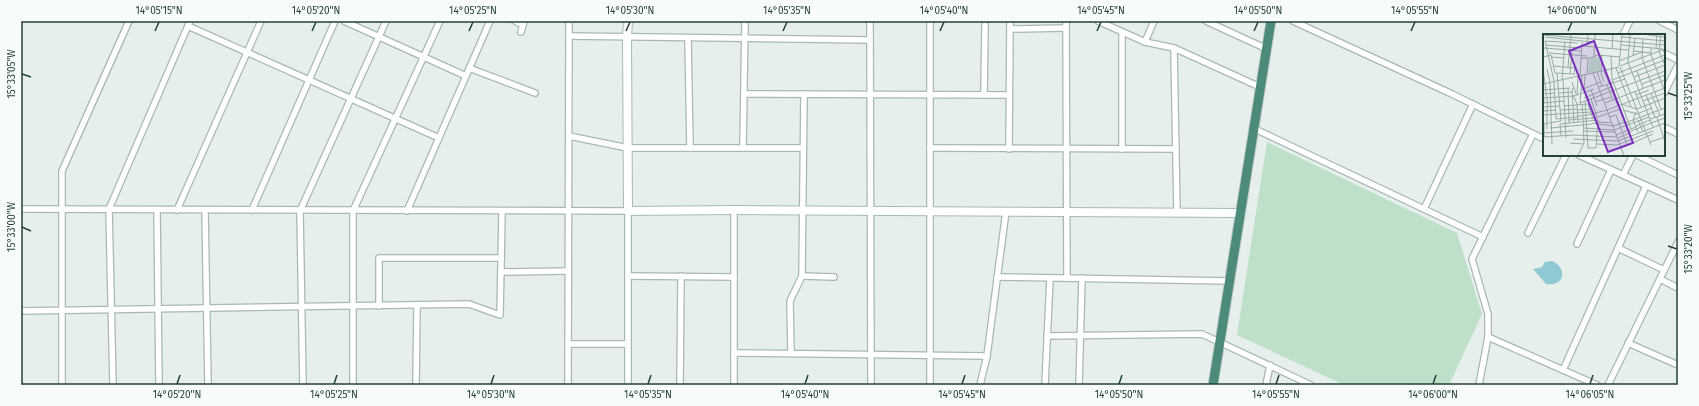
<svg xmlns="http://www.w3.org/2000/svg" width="1699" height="406" font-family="'Fira Sans',sans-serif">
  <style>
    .green { fill: #bfe0c8 }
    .water { fill: #8ec9d4 }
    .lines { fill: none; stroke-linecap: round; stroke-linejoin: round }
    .minor-casing { stroke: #a8b8b2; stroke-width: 8 }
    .secondary-casing { stroke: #a4bbb3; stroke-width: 10 }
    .trunk-casing { stroke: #c2cac8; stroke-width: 11 }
    .minor { stroke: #fff; stroke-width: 5.5 }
    .secondary { stroke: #fff; stroke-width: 8 }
    .trunk { stroke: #4c8a7c; stroke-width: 9 }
    .ticks { fill: none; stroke: #24423a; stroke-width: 1.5 }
    .inset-road { fill: none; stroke: #98aaa4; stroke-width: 1 }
    .view { fill: #7b2cbf; fill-opacity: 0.15; stroke: #7b2cbf; stroke-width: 2 }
    .inset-edge { fill: none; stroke: #24423a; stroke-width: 2 }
    .neatline { fill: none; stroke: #24423a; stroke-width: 1.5 }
    .ticks-label { font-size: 10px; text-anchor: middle; fill: #24423a }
  </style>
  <rect width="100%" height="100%" fill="#e6efeb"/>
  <polygon class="green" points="1267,142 1457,233 1482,314 1449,385 1344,385 1237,335"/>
  <path class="water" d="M1552 261C1568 268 1565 287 1546 284L1533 269 1542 267 1545 262Z"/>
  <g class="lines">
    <defs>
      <g id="minor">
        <polyline points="344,21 466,76"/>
        <polyline points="515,21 523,25"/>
        <polyline points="870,21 871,385"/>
        <polyline points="1066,21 1067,278"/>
        <polyline points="1098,21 1145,42 1174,48 1260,87"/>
        <polyline points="1206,21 1267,49"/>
        <polyline points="1293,21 1452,94 1544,139"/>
        <polyline points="1660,21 1678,30"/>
        <polyline points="188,26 439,138"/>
        <polyline points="1010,29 1066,28"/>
        <polyline points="521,32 524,21"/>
        <polyline points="1122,32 1122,149"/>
        <polyline points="1623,35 1630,21"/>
        <polyline points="569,36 870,40"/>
        <polyline points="688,38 690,148"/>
        <polyline points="1145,42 1154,21"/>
        <polyline points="1174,48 1177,212"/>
        <polyline points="1664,53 1678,60"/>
        <polyline points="469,68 535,93"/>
        <polyline points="1664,93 1678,65"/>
        <polyline points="744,94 1009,95"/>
        <polyline points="984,95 985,25"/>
        <polyline points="1664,127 1678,134"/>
        <polyline points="1253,128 1483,237"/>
        <polyline points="569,136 628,148 803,148"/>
        <polyline points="743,148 745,21"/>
        <polyline points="930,148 1176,149"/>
        <polyline points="1009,149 1010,21"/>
        <polyline points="1579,155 1678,200"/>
        <polyline points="1637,155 1678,175"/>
        <polyline points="1623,175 1633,155"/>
        <polyline points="21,209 628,211 628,385"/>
        <polyline points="1424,209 1473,104"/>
        <polyline points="157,210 159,385"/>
        <polyline points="177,210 261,21"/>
        <polyline points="205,210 208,385"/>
        <polyline points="252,210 335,21"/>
        <polyline points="734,210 734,385"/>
        <polyline points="407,211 490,21"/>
        <polyline points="1528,233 1566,155"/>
        <polyline points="1577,244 1611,170"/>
        <polyline points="1618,248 1664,270"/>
        <polyline points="501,272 568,271"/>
        <polyline points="628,276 734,277"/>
        <polyline points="802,276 834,277"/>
        <polyline points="997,277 1230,281"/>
        <polyline points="1660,279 1678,288"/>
        <polyline points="379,306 379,258 501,258"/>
        <polyline points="21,311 469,304 500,315 502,212"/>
        <polyline points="1047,336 1202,334 1311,385"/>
        <polyline points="1488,337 1597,385"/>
        <polyline points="1628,343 1678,365"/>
        <polyline points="568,344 628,344"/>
        <polyline points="734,353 987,356"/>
        <polyline points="791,353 790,301 802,276 804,94"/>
        <polyline points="1563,370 1646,186"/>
        <polyline points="62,385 62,171 129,21"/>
        <polyline points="113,385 109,209 190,21"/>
        <polyline points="303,385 300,211 386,21"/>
        <polyline points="353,385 353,211 440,21"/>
        <polyline points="416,385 417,305"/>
        <polyline points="568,385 569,21"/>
        <polyline points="680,385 681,276"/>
        <polyline points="930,385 930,21"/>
        <polyline points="980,385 987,356 1006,211"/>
        <polyline points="1045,385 1050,278"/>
        <polyline points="1079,385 1082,278"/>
        <polyline points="1266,385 1270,365"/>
        <polyline points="1479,385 1488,337 1488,314 1472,259 1533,134"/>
        <polyline points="1608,385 1678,242"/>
      </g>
      <polyline id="secondary" points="628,21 627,37 628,211 734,210 1240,213"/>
      <polyline id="trunk" points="1213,385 1271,21"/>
    </defs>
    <use href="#minor" class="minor-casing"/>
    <use href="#secondary" class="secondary-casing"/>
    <use href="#trunk" class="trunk-casing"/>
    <use href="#minor" class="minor"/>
    <use href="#secondary" class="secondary"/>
    <use href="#trunk" class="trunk"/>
  </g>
  <path class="ticks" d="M155 31 159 22M312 31 316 22M469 31 473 22M626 31 630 22M783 31 787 22M940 31 944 22M1097 31 1101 22M1254 31 1258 22M1411 31 1415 22M1568 31 1572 22M22 74 31 77M1668 93 1677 96M22 227 31 231M1668 246 1677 249M177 384 180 375M334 384 337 375M491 384 494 375M648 384 651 375M805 384 808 375M962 384 965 375M1119 384 1122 375M1276 384 1279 375M1433 384 1436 375M1590 384 1593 375"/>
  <g transform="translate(1543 34)">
    <rect width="122" height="122" fill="#e6efeb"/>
    <path d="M50 23H58L57 37 45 39 46 26Z" fill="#bfe0c8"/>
    <path class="inset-road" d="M87 0 85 28 110 93M0 1 122 11M105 1 122 3M2 3 49 8M79 3 122 7M100 5 99 24 118 75M3 11 37 14M39 12 85 16M44 13 45 0M1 14 38 17M108 14V21L122 58M113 14 114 0M69 15 70 0M91 17 108 19M6 19 44 22M59 21 58 39 61 48M51 22 52 0M68 22 69 45 88 95M90 22 92 4M0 23 8 21 12 39 31 40M9 23 21 24M38 24H47L55 21 77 23M76 27 99 18M11 32 32 34 31 41M76 32 79 0M77 32 122 15M25 33 28 0M77 33 108 111M73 34 88 73M0 35 5 73M4 35 7 48M61 37 66 49 69 48M94 37 100 54M54 38 59 52M44 39 45 24M75 39 122 21 120 15 78 11M27 40 29 16M37 41 39 8M91 43 122 31 116 17 118 0M19 45 22 8M20 46 23 104M69 46 122 26M11 47 2 7 35 9M11 48 13 85M29 48 33 60M7 49 9 110M0 50 76 33M99 50 122 41M64 51 70 66M56 53 82 45M25 54 26 89M41 54 42 41M0 56 27 54M0 56 1 68M38 56 57 48M48 56 54 72M69 57 75 72M92 58 98 73M16 59 29 58M108 59 117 82M0 60 12 59M30 61 34 70 35 88M34 61 35 42M93 61 106 56M103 61 112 83M0 64 31 62 51 55M41 64 68 53V50M48 65 54 83M42 67 45 114H53L55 86M100 67 122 59M52 68 68 63M0 69 21 67M37 69 122 37M62 69 122 46M37 70 39 41M45 70 50 85M78 70 94 75 122 64M21 72 45 70M0 73 17 72M77 75 90 109M17 76 34 75M34 76 47 75M80 76 94 80 109 74M0 77 13 76M93 78 90 86 95 98M0 81 48 78M34 82H40L39 71M66 83 73 81 84 111M114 83 122 108M13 85 35 83M50 85 77 75M107 85 122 80M26 86 50 84M95 86 100 98M55 88 69 89M31 89 29 55 31 54M49 89 70 92 82 88M82 89 122 74M108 89 122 84M0 90 18 87 14 39M1 90V103M93 92 107 86M7 94 49 90M41 94 71 96 106 83M4 95V73M41 97 72 98M86 98 108 89M0 99 30 97M31 101 74 103M73 101 93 93M18 102 17 90 55 86M0 103 31 101M75 104 86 99M30 105 75 107 122 89M107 108 122 103M27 109 40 110M54 110 74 111 110 97M78 114 110 100M35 122 41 109 40 82 64 76 50 39M81 122 64 76 122 54"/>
    <path class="view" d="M51 7 90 109 65 118 26 17Z"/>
    <rect width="122" height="122" class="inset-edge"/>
  </g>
  <rect width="1699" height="406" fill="none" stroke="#f7fbf9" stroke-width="44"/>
  <rect x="22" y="22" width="1655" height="362" class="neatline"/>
  <g class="ticks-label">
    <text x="159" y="14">14°05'15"N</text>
    <text x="316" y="14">14°05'20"N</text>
    <text x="473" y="14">14°05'25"N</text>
    <text x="630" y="14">14°05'30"N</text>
    <text x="787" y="14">14°05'35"N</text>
    <text x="944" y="14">14°05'40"N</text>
    <text x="1101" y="14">14°05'45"N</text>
    <text x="1258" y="14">14°05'50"N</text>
    <text x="1415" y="14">14°05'55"N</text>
    <text x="1572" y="14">14°06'00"N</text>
    <text transform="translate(11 74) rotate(-90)" y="4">15°33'05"W</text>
    <text transform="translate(1688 96) rotate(-90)" y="4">15°33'25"W</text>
    <text transform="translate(11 227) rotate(-90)" y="4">15°33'00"W</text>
    <text transform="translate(1688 249) rotate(-90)" y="4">15°33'20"W</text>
    <text x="177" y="398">14°05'20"N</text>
    <text x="334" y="398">14°05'25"N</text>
    <text x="491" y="398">14°05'30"N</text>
    <text x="648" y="398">14°05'35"N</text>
    <text x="805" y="398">14°05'40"N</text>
    <text x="962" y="398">14°05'45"N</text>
    <text x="1119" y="398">14°05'50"N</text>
    <text x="1276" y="398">14°05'55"N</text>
    <text x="1433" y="398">14°06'00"N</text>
    <text x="1590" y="398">14°06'05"N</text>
  </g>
</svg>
